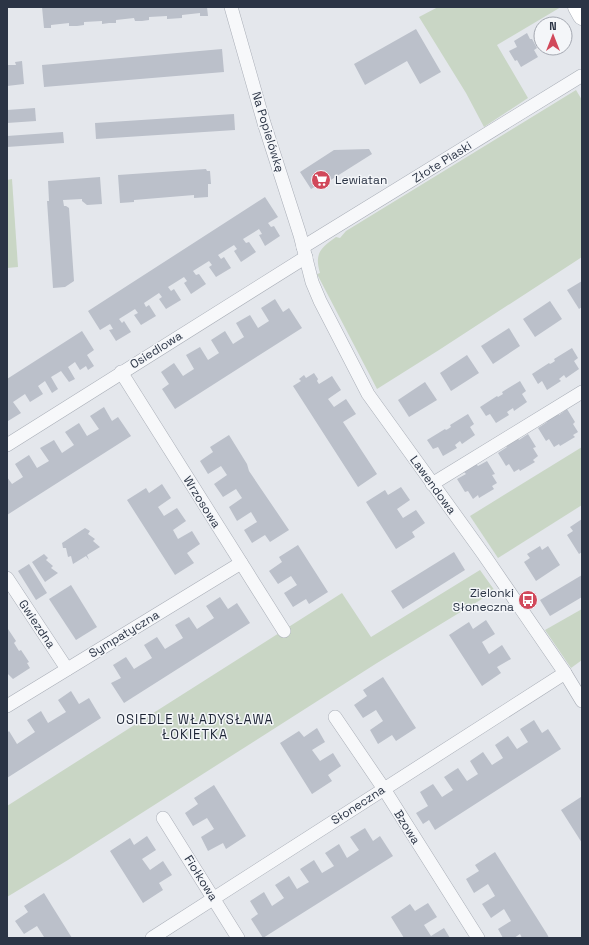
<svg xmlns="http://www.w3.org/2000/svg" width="589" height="945" font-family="'Space Grotesk',sans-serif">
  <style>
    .green { fill: #c9d6c5 }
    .building { fill: #bbc0ca }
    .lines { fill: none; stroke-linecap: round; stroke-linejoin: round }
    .street-casing { stroke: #a9aeb7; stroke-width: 14 }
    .secondary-casing { stroke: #a9aeb7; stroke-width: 19 }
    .street { stroke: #f7f8fa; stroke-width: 13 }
    .secondary { stroke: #fff; stroke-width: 18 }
    .labels { text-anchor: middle; stroke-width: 3; stroke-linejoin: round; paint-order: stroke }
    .street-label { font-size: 12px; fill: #2b3445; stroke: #f4f6f9 }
    .poi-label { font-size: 12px; fill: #2b3445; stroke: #f4f6f9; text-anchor: start }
    .neighbourhood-label { font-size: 13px; letter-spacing: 1px; fill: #1d2536; stroke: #f4f6f9 }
  </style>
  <rect width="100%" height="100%" fill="#e4e7ec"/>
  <g class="green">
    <polygon points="438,7 561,7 497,45 528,98 484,127 466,93 419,17"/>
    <path d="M576 90 582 100V257L439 350 377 389 317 274 320 273C314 253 321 248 336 237L340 238 346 231Z"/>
    <polygon points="12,179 18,267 7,268 7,180"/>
    <polygon points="582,447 582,505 498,558 470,516"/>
    <polygon points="480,570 495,591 377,663 68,860 7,897 7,806 342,593 371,637"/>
    <polygon points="582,609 582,660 571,668 545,630"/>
  </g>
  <g class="building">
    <polygon points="42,7 207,7 208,16 200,16 200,13 182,15 182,18 167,19 167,16 149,17 149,20 142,21 135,21 134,18 116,20 116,23 109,23 102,24 102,21 84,22 84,25 77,26 69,26 69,23 51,25 51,28 44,28"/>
    <polygon points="416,29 441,72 420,84 407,61 365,85 354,64"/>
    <polygon points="527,33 530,39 532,39 537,48 534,50 538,57 521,67 517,60 515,61 509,51 517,47 514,41"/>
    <polygon points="222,49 224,72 44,87 42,65"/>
    <polygon points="22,61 24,84 7,86 7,65 16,65 15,62"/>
    <polygon points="35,108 36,121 7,123 7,110"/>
    <polygon points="234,114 235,130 96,139 95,123"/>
    <polygon points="63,132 64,143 7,147 7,136"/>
    <polygon points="369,149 372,154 326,183 325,181 311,189 300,172 334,150"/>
    <polygon points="206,169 207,171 210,171 211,184 208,184 208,197 194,198 194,195 134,200 134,202 120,203 118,175"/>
    <polygon points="100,177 102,204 87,205 82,201 82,199 63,200 64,206 66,206 69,208 74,281 65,287 53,288 47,201 49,201 48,181"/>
    <polygon points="265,197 278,217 268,223 271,227 274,226 280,236 265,246 259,235 262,234 259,229 243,239 246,243 249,242 256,252 241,262 234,251 237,249 234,245 218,255 221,259 224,257 231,268 216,277 209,267 212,265 209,261 193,271 196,275 199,274 206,284 191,294 184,283 187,281 184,277 168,287 171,291 174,289 181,300 166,309 159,299 162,297 159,293 144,303 146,307 149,305 156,316 141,325 134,315 138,313 135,309 119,319 122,323 124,321 131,332 116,341 109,330 113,329 110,324 100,330 88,311"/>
    <polygon points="582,281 582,307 579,309 567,290"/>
    <polygon points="275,299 283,312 289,308 302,328 175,409 162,389 169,384 161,372 174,363 183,376 194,369 186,355 200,347 208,360 219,353 211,340 225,331 233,344 244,337 236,323 250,315 258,328 269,321 261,308"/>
    <polygon points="550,301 562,319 535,337 523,319"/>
    <polygon points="509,328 520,346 493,364 481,346"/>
    <polygon points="82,331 94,350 87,355 94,366 88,370 86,366 80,370 75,362 68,367 75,379 69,382 61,371 51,377 58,389 52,393 45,381 38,386 43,394 30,402 25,394 13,402 21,413 8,421 7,419 7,379"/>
    <polygon points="572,348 578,358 574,361 579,369 566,378 564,375 559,379 561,381 547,390 542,381 538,384 532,374 549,363 550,364 552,363 555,361 554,359"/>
    <polygon points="467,355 479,373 451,391 440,373"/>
    <polygon points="314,373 318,379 317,381 319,384 332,376 341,390 328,399 334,407 346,399 356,414 343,422 377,474 358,487 293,386 301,381 299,379 304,375 306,378"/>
    <polygon points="520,381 526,391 522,394 527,402 514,411 513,408 507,412 509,415 496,423 490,414 486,416 480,407 497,396 498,397 503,394 502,392"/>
    <polygon points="425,382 437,400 409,417 398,400"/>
    <polygon points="104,407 112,421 118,417 131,436 7,515 7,477 12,484 23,477 15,464 29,455 37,468 49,461 40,448 54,440 62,453 74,445 65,432 79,423 87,436 99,429 90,416"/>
    <polygon points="567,409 575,422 573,424 578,432 573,435 575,437 560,446 559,444 554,447 549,439 546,441 538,428 547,422 545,420 557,412 559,415"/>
    <polygon points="468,414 474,424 470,427 475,435 462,444 460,441 455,445 457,448 443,456 438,447 433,449 427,440 445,429 446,430 448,429 451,427 450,425"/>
    <polygon points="528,434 536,447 533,448 538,456 533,460 535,462 520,471 519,469 514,472 509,464 506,466 498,453 507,447 505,445 517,437 519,440"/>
    <polygon points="229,435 247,464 249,471 289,530 270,542 265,535 252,543 244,530 257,522 251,512 237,521 229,507 242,498 236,489 223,497 214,484 227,475 221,466 208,474 200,461 213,452 210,447"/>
    <polygon points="487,461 495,474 492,475 497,483 492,486 494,489 479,498 478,495 473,499 468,491 465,492 457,479 466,474 464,472 476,464 478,466"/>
    <polygon points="162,484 171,498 158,507 164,516 177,508 186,521 173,530 178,539 192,531 200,544 187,553 194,563 175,575 127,500 146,488 149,493"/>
    <polygon points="401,487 410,500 397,509 403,518 416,510 425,523 412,532 415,537 396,549 366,502 385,490 388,495"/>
    <polygon points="582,519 582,552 579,554 567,535 573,531 570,527"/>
    <polygon points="85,528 90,531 88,534 95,539 93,541 100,547 87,555 89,560 86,556 73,564 71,556 68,557 66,548 63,548 62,543"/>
    <polygon points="298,545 328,592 309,604 306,599 293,607 284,593 297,585 291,576 278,584 269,571 282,562 279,557"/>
    <polygon points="540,546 542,550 548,546 560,565 536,581 524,562 530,558 527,554"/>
    <polygon points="454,552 465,570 403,609 391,591"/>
    <polygon points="44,554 48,558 46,560 53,566 51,568 58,573 45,582 32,562"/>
    <polygon points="29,564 47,593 36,600 18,571"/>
    <polygon points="582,575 582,597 550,616 540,600"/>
    <polygon points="71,585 97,627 76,640 49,599"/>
    <polygon points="220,597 228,609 237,603 250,623 124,703 111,683 121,678 113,665 126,657 134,669 152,658 144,645 157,637 165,649 183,638 175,625 189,617 197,629 214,618 206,606"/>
    <polygon points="486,620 495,634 482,642 489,654 502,645 511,659 497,667 501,673 482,686 449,635 469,622 473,629"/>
    <polygon points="7,629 8,629 16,641 14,643 19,651 21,650 29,662 27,663 30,668 13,679 7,673"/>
    <polygon points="383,677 416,728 396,741 392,735 378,744 370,730 383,721 376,710 363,718 354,705 367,696 363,690"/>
    <polygon points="71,691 79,704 89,698 101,718 7,778 7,733 9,731 17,744 35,732 27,720 41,711 48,723 66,712 58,700"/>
    <polygon points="534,720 542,733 548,729 561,749 435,830 429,820 423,824 416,813 428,806 420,792 433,784 442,797 453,790 444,777 458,768 467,781 478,774 470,761 483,752 492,765 503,758 495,745 508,736 517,749 528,742 520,729"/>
    <polygon points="317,728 325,742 312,750 320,761 333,753 341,766 328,775 332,781 312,794 280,743 299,731 304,737"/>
    <polygon points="214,785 246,836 226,849 223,843 208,851 201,837 214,829 207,818 193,826 185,813 198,804 194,798"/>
    <polygon points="581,797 582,800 582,843 561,810"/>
    <polygon points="365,828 373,841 380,836 393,856 263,938 251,919 258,914 250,901 264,892 272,906 284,898 275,885 289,876 297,889 309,882 300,869 314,860 322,873 334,866 325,853 339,844 347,858 359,850 350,837"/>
    <polygon points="147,836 156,850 142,859 150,870 163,861 172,875 159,883 163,890 143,903 110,851 130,838 134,845"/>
    <polygon points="495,852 547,934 549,938 522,938 520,934 514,938 503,938 498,929 511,921 504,909 491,918 482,904 495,896 488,884 474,893 466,879 479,871 475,865"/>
    <polygon points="44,893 52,906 72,938 43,938 44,937 37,926 24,934 15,921 28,912 24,906"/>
    <polygon points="428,903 437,917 424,925 431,936 444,928 450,938 404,938 391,917 410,904 415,911"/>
  </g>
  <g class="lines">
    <defs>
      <g id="street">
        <polyline points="231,7 264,123 300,235 312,282 320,301 368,394 484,555 565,673 582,701"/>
        <polyline points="303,247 581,76"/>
        <polyline points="121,372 284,631"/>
        <polyline points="7,445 306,257"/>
        <polyline points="432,484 582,392"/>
        <polyline points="7,578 67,669"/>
        <polyline points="7,706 241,563"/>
        <polyline points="335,717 384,789 478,938"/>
        <polyline points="163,818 238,938"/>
        <polyline points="152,938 565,673"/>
      </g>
      <polyline id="secondary" points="577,7 582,16"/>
    </defs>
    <use href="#street" class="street-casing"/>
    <use href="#secondary" class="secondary-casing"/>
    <use href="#street" class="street"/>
    <use href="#secondary" class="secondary"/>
  </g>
  <defs>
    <symbol id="supermarket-disc" viewBox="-11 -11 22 22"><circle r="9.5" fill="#d1495b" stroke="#f4f6f9"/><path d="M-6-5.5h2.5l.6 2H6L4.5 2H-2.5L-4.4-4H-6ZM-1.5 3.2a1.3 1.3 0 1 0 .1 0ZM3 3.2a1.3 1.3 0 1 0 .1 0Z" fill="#fff"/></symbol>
    <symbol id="bus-disc" viewBox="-11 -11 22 22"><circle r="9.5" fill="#d1495b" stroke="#f4f6f9"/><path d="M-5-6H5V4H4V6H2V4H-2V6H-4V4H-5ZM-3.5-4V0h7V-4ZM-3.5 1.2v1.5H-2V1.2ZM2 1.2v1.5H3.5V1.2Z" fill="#fff"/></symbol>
  </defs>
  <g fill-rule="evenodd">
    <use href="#supermarket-disc" x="310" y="169" width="22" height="22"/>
    <use href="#bus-disc" x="517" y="589" width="22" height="22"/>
  </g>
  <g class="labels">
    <g class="street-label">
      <text transform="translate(268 132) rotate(73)" y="4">Na Popielówkę</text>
      <text transform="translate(442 162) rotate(-32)" y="4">Złote Piaski</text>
      <text transform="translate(156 350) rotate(-32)" y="4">Osiedlowa</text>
      <text transform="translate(433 485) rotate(54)" y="4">Lawendowa</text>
      <text transform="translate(202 502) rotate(58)" y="4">Wrzosowa</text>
      <text transform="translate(37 624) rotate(56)" y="4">Gwiezdna</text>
      <text transform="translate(124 634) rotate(-31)" y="4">Sympatyczna</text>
      <text transform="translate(358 805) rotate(-33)" y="4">Słoneczna</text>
      <text transform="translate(407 827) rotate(58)" y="4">Bzowa</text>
      <text transform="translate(201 878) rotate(58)" y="4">Fiołkowa</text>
    </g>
    <g class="poi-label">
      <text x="335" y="184">Lewiatan</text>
      <text x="514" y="597" text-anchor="end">Zielonki<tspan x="514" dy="14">Słoneczna</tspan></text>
    </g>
    <g class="neighbourhood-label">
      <text x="195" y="724">OSIEDLE WŁADYSŁAWA<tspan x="195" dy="15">ŁOKIETKA</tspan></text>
    </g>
  </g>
  <rect width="589" height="945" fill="none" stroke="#2b3445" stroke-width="16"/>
  <g transform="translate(553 36)"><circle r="19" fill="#f4f6f9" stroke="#a4a8b1"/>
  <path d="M0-3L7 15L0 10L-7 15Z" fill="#d1495b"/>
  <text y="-6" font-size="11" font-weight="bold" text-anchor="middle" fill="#2b3445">N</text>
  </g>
</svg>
